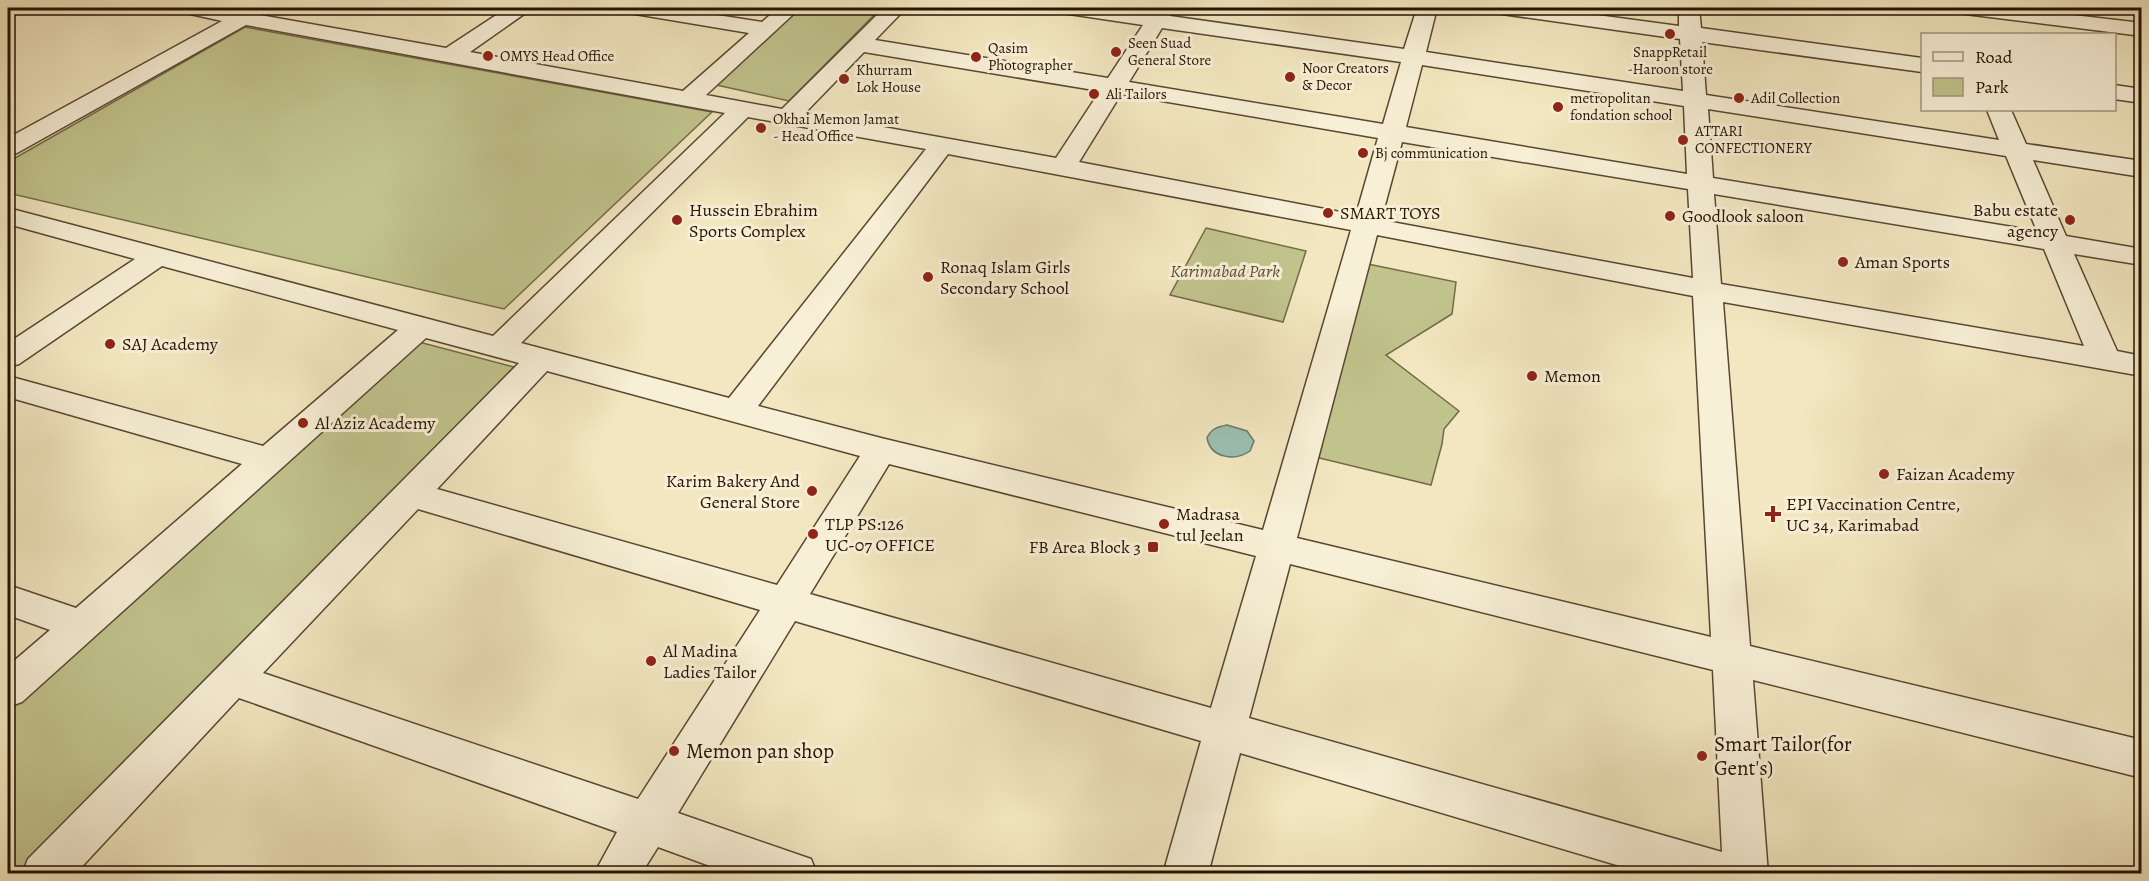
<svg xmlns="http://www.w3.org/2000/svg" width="2149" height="881" font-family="Alegreya,serif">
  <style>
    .green { fill: #c1c38d; stroke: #736a47; stroke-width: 1.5 }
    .water { fill: #9bc0b2; stroke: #6c7a6b; stroke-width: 1.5 }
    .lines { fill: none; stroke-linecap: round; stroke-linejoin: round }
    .street-casing { stroke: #584731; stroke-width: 3 }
    .street { fill: #f7efd6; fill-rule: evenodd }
    .poi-dot { fill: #8f2418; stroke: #f7efd6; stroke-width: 2 }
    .labels { text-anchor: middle; stroke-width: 6; stroke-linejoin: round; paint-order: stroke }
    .far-poi-label { font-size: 15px; fill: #251201; stroke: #f7efd6; text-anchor: start }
    .poi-label { font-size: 18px; fill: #251201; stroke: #f7efd6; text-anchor: start }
    .park-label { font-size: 18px; font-style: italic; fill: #5c5032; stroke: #f7efd6 }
    .near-poi-label { font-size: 21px; fill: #251201; stroke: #f7efd6; text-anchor: start }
  </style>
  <rect width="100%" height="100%" fill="#f2e7c0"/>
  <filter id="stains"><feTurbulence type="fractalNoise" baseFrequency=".00333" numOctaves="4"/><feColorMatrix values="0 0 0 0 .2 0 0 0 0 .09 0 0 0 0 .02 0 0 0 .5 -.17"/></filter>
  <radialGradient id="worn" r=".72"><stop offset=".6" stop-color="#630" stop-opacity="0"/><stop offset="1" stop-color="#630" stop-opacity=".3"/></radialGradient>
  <g class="green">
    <polygon points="795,8 881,8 789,101 712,84"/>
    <polygon points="245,27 712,112 504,309 8,193 8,162"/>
    <polygon points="1206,228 1306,251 1283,322 1170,295"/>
    <polygon points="1363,263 1456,282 1452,314 1386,355 1459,411 1444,429 1442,444 1431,485 1311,456"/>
    <polygon points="419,342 514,367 22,872 8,865 8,710"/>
  </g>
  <path class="water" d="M1227 425 1247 431 1254 441 1250 451C1236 461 1211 459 1207 438 1211 429 1217 427 1227 425Z"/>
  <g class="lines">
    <defs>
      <g id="street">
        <path d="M177 8H220L240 11 250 8 257 10 260 15 446 48 507 8H530L527 12 470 52 683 91 749 33 635 14 628 12 625 8H672L762 22 778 8H800L706 95 782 109 884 8H906L875 40 1108 78 1143 25 1069 14 1062 12 1059 8H1110L1150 13 1154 8H1174L1170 16 1404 49 1417 8H1437L1426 52 1683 91 1680 39 1502 14 1495 12 1491 8H1545L1679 26V8H1699L1701 28 1922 58V72L1702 42 1706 95 1999 140 1987 110H2011L2026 144 2142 161V177L2033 160 2066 236 2142 249V265L2074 254 2117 351 2142 356V376L1723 302 1750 646 2142 740V778L1753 680 1768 874H1647L1240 753 1208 874H1163L1201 741 795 621 678 813 811 859 817 874H732L658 847 641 874H594L617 832 239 698 75 874H22L28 859 519 363 426 338 22 702 8 707V666L50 630 8 615V585L76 608 242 464 8 397V376L263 446 398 330 162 266 19 364 8 367V343L135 259 8 224V208L493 336 725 113 246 25 17 153 8 155V138L222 21 181 12ZM1162 28 1401 62 1383 124 1129 82ZM864 52 1100 91 1056 158 805 113ZM1422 65 1684 106 1687 174 1406 127ZM1121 94 1378 138 1356 215 1079 162ZM1708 109 2006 156 2037 231 1713 178ZM748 117 926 149 729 398 521 343ZM1402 142 1688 189 1693 278 1381 220ZM948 154 1351 230 1263 530 881 438 758 406ZM1714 194 2044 249 2084 346 1721 284ZM1377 235 1693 296 1711 637 1297 538ZM547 371 860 456 777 585 437 489ZM889 464 1256 556 1211 708 810 594ZM418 509 760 610 638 799 263 673ZM1290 564 1713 670 1722 852 1249 718Z"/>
        <polygon points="1954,8 2012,8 2142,23 2142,36 1965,14 1958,12"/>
        <polygon points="2114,85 2142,89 2142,103 2114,99"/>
      </g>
    </defs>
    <use href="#street" class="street-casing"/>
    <use href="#street" class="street"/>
  </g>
  <g class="poi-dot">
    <circle cx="1670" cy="34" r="6"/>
    <circle cx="1116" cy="52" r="6"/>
    <circle cx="488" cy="56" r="6"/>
    <circle cx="976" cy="57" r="6"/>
    <circle cx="1290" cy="77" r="6"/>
    <circle cx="844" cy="79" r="6"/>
    <circle cx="1094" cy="94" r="6"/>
    <circle cx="1739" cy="98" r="6"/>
    <circle cx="1558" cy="107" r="6"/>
    <circle cx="761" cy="128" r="6"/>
    <circle cx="1683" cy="140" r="6"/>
    <circle cx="1363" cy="153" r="6"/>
    <circle cx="1328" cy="213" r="6"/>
    <circle cx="1670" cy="216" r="6"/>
    <circle cx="677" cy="220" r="6"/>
    <circle cx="2070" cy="220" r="6"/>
    <circle cx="1843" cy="262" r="6"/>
    <circle cx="928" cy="277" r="6"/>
    <circle cx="110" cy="344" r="6"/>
    <circle cx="1532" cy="376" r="6"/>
    <circle cx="303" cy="423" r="6"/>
    <circle cx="1884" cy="474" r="6"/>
    <circle cx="812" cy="491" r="6"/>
    <path d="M1770 505h6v6h6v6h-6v6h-6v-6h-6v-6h6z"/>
    <circle cx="1164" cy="524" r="6"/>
    <circle cx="813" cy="534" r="6"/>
    <rect x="1147" y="541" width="12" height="12" rx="3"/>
    <circle cx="651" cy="661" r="6"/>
    <circle cx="674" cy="751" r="6"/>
    <circle cx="1702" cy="756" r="6"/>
  </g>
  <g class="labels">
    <g class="far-poi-label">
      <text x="1128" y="48">Seen Suad<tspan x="1128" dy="17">General Store</tspan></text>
      <text x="988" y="53">Qasim<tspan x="988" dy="17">Photographer</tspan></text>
      <text x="1670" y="57" text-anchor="middle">SnappRetail<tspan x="1670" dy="17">-Haroon store</tspan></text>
      <text x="500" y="61">OMYS Head Office</text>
      <text x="1302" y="73">Noor Creators<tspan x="1302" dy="17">&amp; Decor</tspan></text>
      <text x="856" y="75">Khurram<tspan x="856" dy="17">Lok House</tspan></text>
      <text x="1106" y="99">Ali Tailors</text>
      <text x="1570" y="103">metropolitan<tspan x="1570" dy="17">fondation school</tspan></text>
      <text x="1751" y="103">Adil Collection</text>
      <text x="773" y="124">Okhai Memon Jamat<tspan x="773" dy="17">- Head Office</tspan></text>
      <text x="1695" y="136">ATTARI<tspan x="1695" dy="17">CONFECTIONERY</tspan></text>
      <text x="1375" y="158">Bj communication</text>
    </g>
    <g class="poi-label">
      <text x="689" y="216">Hussein Ebrahim<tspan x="689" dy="21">Sports Complex</tspan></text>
      <text x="2058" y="216" text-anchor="end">Babu estate<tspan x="2058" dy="21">agency</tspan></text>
      <text x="1340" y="219">SMART TOYS</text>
      <text x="1682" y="222">Goodlook saloon</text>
      <text x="1855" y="268">Aman Sports</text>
      <text x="940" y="273">Ronaq Islam Girls<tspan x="940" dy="21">Secondary School</tspan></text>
      <text x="122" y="350">SAJ Academy</text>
      <text x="1544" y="382">Memon</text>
      <text x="315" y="429">Al Aziz Academy</text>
      <text x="1896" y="480">Faizan Academy</text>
      <text x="800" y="487" text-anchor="end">Karim Bakery And<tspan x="800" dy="21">General Store</tspan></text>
      <text x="1786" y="510">EPI Vaccination Centre,<tspan x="1786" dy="21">UC 34, Karimabad</tspan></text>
      <text x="1176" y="520">Madrasa<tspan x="1176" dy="21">tul Jeelan</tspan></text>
      <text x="825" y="530">TLP PS:126<tspan x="825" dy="21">UC-07 OFFICE</tspan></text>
      <text x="1141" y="553" text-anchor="end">FB Area Block 3</text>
      <text x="663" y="657">Al Madina<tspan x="663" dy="21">Ladies Tailor</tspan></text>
    </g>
    <g class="park-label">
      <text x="1225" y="277">Karimabad Park</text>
    </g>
    <g class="near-poi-label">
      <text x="1714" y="751">Smart Tailor(for<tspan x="1714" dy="24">Gent's)</tspan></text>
      <text x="686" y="758">Memon pan shop</text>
    </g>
  </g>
  <rect width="2149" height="881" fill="none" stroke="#f2e7c0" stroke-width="30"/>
  <rect x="9" y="9" width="2131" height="863" fill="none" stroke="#251201" stroke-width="3"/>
  <rect x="15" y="15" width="2119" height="851" fill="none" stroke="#251201" stroke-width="1.5"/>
  <rect x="1921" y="33" width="195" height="78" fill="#f7efd6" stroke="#a39781" stroke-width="1.5"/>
  <rect x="1933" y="52" width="30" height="9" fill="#f7efd6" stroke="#a39781" stroke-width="1.5"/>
  <text x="1975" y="63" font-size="18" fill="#251201">Road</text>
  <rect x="1933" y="78" width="30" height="18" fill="#c1c38d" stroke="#a39781" stroke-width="1.5"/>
  <text x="1975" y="93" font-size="18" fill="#251201">Park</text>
  <rect width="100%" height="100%" filter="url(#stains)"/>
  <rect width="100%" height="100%" fill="url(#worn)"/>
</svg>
